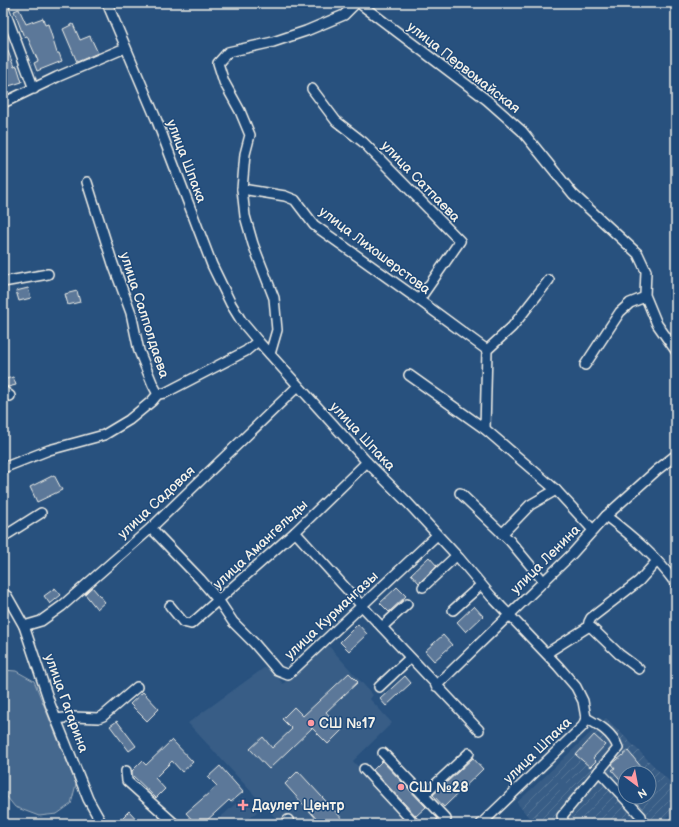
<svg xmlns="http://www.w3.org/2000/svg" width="679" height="827" font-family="'Balsamiq Sans',sans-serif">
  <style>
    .built { fill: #375d86 }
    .industrial { fill: url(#industrial-furrows); fill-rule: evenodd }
    .park { fill: #45688e; stroke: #9cacbb }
    .building { fill: #5b7899; stroke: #f4f1e8 }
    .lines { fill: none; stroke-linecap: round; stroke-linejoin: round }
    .minor-casing { stroke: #f4f1e8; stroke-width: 12 }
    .minor { stroke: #1f4a7a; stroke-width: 9 }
    .poi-dot { fill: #ff9aa2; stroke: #1f4a7a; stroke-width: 1.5 }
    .labels { text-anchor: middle; stroke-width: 3; stroke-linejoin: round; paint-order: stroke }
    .street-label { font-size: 14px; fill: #f4f1e8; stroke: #1f4a7a }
    .poi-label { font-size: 14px; font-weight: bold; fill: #f4f1e8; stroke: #1f4a7a; text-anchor: start }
  </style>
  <defs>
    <pattern id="industrial-furrows" width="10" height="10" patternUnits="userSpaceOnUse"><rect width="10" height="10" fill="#375d86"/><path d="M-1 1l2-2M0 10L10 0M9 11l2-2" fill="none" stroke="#557597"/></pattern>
  </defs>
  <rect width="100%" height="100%" fill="#28517e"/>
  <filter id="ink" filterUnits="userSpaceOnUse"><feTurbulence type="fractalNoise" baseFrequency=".025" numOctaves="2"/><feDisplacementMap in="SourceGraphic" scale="8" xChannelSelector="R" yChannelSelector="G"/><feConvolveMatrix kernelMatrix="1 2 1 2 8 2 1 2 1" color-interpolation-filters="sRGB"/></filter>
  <g filter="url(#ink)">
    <g class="built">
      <polygon points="327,644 373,695 370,699 392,723 353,761 411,824 281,824 188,723 268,665 283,684"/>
      <polygon points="243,797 257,812 243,824 213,824"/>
    </g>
    <path class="industrial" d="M606 718 676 788V809L658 824H534L517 803ZM625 773H649V797H625Z"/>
    <polygon class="park" points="3,670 16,671 34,681 76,784 71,804 57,814 39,816 15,807 3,792"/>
    <g class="building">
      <polygon points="19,9 26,24 43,18 45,25 48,24 57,53 59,53 62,61 37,71 34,63 38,61 27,36 24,37 14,11"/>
      <polygon points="73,24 80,40 90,36 98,53 77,62 63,29"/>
      <polygon points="3,38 14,67 17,66 22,82 9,86 3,68"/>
      <polygon points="28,288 31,298 19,301 16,291"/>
      <polygon points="77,291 80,302 68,305 65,294"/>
      <polygon points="13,377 16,385 8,387 5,386 3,380"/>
      <polygon points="54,475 62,490 37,502 30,487"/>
      <polygon points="429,557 437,566 419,583 411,574"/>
      <polygon points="92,587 105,602 97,609 85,594"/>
      <polygon points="397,587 406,596 389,612 380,603"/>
      <polygon points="55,588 61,595 50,604 44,596"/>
      <polygon points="474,606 483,616 466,632 457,622"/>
      <polygon points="358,624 367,634 349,651 340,642"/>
      <polygon points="443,635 452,645 434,661 425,651"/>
      <polygon points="349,673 358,682 326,712 342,730 328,744 312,728 269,769 250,749 263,737 272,748 292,729 282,719 294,707 303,716"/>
      <polygon points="405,676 411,683 386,706 380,699"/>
      <polygon points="143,692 159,709 147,721 130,704"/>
      <polygon points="117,721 136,746 129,751 110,726"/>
      <polygon points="594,735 605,745 593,758 596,761 590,767 576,755"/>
      <polygon points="172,740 193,762 182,772 172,761 155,778 165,789 156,798 132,775 132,771 142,761 146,765"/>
      <polygon points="628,751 642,768 637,773 625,773 625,785 612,770 615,768 612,764"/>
      <polygon points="473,758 483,769 444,807 433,795"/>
      <polygon points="382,761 426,807 416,816 373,770"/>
      <polygon points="220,766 243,792 231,802 229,800 203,824 196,824 186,813 217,786 208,777"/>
      <polygon points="298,771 347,824 321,824 285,784"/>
      <polygon points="129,811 141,824 116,824"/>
    </g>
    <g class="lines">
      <defs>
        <g id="minor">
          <polyline points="107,3 157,121 212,265 231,304 242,322 258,341 367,462 408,503 459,558 491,596 558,666 576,687 583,701 586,718 583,726 481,824"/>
          <polyline points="359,3 487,100 522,131 573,194 638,254 646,271 645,295 657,324 676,351"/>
          <polyline points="3,6 34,89"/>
          <polyline points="312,89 336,121 363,142 460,241 419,300"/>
          <polyline points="3,103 57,77 125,48"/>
          <polyline points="87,182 113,264 131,313 139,351 153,385 158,394 165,393 246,351 258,341"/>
          <polyline points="242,189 285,196 295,200 314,225 419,300 487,350"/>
          <polyline points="3,282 48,274"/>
          <polyline points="270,354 277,330 274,298 253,244 245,216 242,189 245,154 250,135 240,111 224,82 218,63 228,52 273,42 306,31 344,15 356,3"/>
          <polyline points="585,365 620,312 630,303 645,297"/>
          <polyline points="409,375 485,429 556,490 593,530"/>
          <polyline points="3,391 10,396"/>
          <polyline points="485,429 487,350 512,327 549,280"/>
          <polyline points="3,468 49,450 104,435 129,420 152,401 158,394"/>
          <polyline points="460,493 510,541 544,582"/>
          <path d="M606 516C632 536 657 557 676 584"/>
          <polyline points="151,528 200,579 219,601 233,622 254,643 278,671 288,675 437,535"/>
          <polyline points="295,532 362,606 479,730"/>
          <polyline points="502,534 530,505 556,490"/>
          <polyline points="3,537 41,513"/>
          <polyline points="423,587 456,556"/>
          <polyline points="3,593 7,596 24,626 50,704 88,799 102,824"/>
          <polyline points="170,606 183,622 191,624 295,532 367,462"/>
          <polyline points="453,610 481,585"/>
          <polyline points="24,626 41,621 62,606 151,528 298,386"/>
          <polyline points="382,627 407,604"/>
          <polyline points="588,627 589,622 591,618 639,581 657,561"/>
          <polyline points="547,653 588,627 592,628 619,654 639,669"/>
          <polyline points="436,686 572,554 606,516 657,470 676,455"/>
          <polyline points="379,687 410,658"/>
          <polyline points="56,719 73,717 98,718 103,716 137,687"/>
          <polyline points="383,753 446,819 440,824"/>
          <polyline points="364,769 415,824"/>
          <polyline points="126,771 127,781 175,824"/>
          <polyline points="599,771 641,816 642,821 639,824"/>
          <polyline points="424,795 469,753"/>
          <polyline points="288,820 290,824"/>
          <path d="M564 824 562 816 618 748C613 733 599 725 586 718"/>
        </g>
      </defs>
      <use href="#minor" class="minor-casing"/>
      <use href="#minor" class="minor"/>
    </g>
  </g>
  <g class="poi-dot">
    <circle cx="311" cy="723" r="4"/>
    <circle cx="401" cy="787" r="4"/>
    <path d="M241 799h4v4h4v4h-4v4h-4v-4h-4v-4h4z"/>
  </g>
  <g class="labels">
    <g class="street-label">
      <text transform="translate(464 67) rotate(38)" y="5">улица Первомайская</text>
      <text transform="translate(187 161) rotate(69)" y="5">улица Шпака</text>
      <text transform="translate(421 181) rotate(46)" y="5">улица Сатпаева</text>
      <text transform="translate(375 250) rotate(37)" y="5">улица Лихошерстова</text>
      <text transform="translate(145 315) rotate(72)" y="5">улица Салполдаева</text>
      <text transform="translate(363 436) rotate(47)" y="5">улица Шпака</text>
      <text transform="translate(156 502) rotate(-43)" y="5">улица Садовая</text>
      <text transform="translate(260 544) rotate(-43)" y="5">улица Амангельды</text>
      <text transform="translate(545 559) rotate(-45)" y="5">улица Ленина</text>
      <text transform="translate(331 615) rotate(-43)" y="5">улица Курмангазы</text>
      <text transform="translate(67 703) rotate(70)" y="5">улица Гагарина</text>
      <text transform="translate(537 750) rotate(-44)" y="5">улица Шпака</text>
    </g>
    <g class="poi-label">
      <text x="319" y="728">СШ №17</text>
      <text x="409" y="792">СШ №28</text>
      <text x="252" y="810">Даулет Центр</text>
    </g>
  </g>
  <rect width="679" height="827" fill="none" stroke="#1f4a7a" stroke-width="16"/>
  <rect x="8" y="8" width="663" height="811" fill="none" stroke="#f4f1e8" stroke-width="1.5" filter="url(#ink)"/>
  <g transform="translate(637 785) rotate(148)"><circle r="19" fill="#1f4a7a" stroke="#748da6"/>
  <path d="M0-3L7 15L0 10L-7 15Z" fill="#ff9aa2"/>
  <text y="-6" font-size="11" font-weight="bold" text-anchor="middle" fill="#f4f1e8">N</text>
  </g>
</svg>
